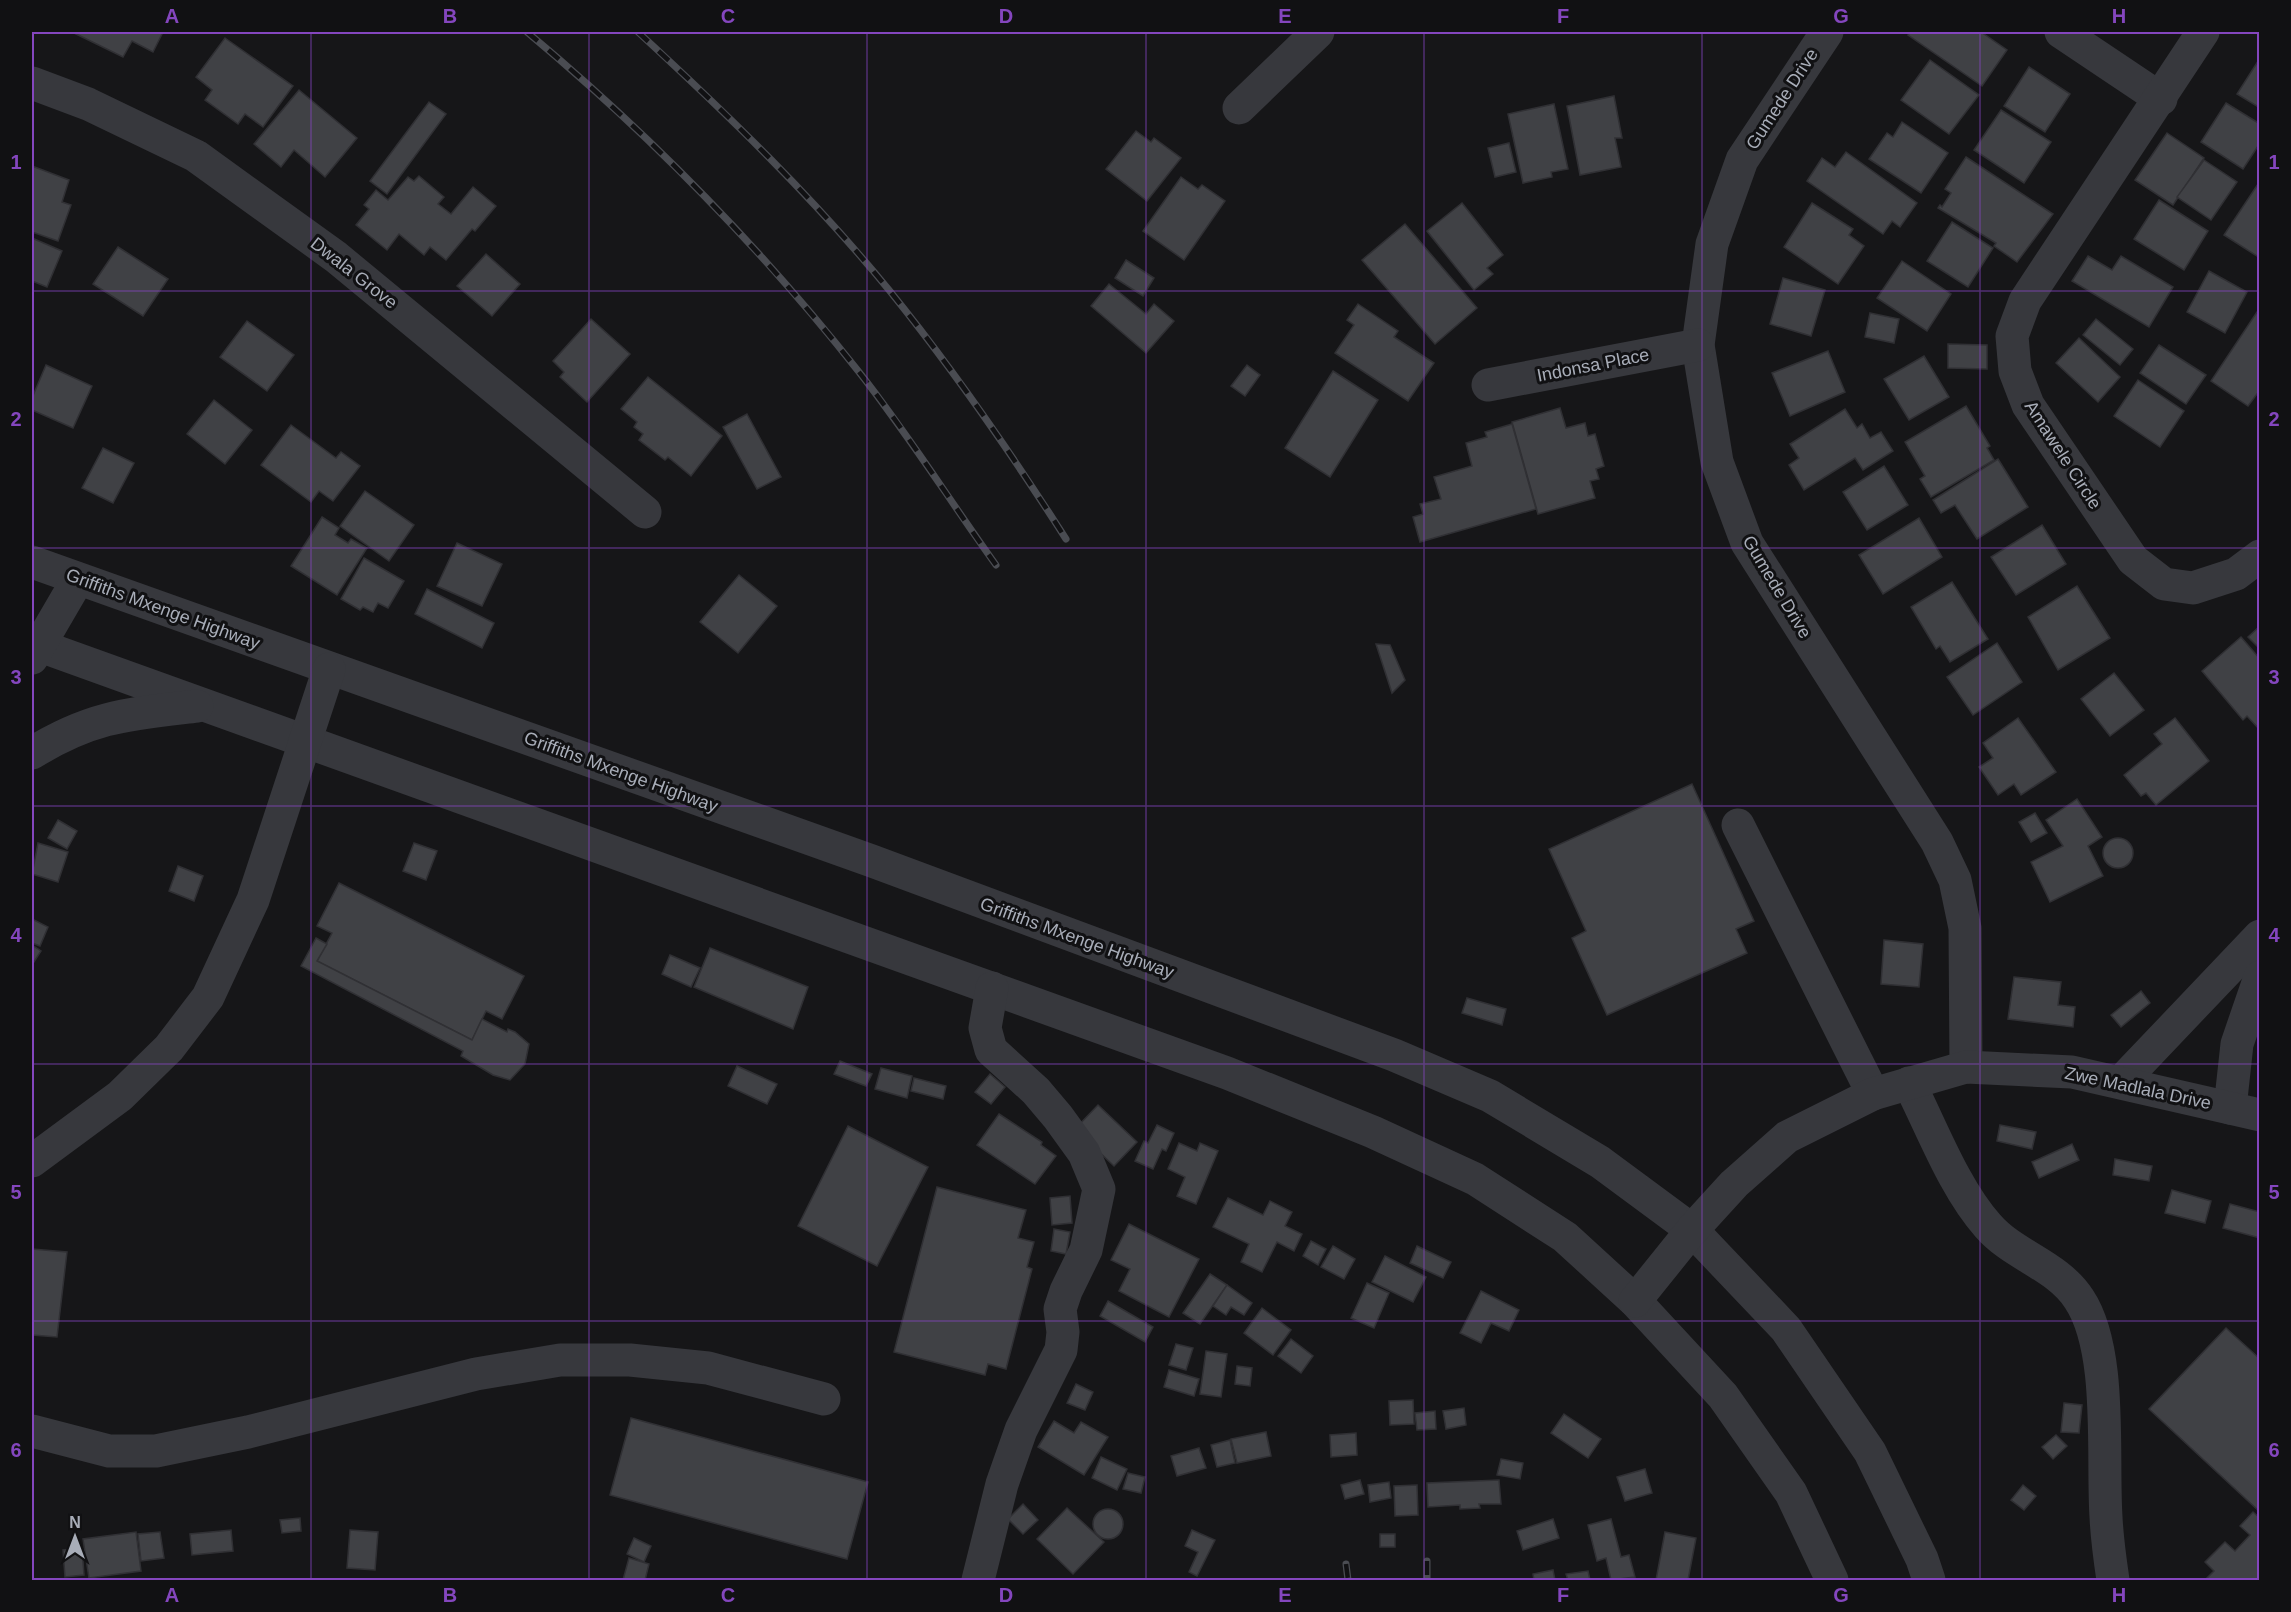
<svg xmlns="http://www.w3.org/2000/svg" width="2291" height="1612" font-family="Helvetica,sans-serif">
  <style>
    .building { fill: #404145; stroke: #303034; stroke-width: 1.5 }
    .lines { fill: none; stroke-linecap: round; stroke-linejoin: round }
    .minor { stroke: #37383d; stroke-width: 33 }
    .rail-casing { stroke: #4a4c52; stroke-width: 7 }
    .rail { stroke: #111113; stroke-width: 4.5; stroke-dasharray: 14; stroke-linecap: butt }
    .grid { fill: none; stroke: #8446be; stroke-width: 1.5; stroke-opacity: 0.55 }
    .labels { text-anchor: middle; stroke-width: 6; stroke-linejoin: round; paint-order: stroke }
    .street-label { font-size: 18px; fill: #a8adb8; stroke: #111113 }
    .neatline { fill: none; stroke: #8446be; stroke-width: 2 }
    .grid-label { font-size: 20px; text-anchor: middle; font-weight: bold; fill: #8446be }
  </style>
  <rect width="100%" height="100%" fill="#161618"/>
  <g class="building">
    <polygon points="72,32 163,32 153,52 132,41 123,57"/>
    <polygon points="1910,32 1981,32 2007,50 1982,86 1908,35"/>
    <polygon points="225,38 293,86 263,127 245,114 238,124 205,100 212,90 196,77"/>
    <polygon points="2260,58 2260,108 2237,94"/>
    <polygon points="1930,60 1979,95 1949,134 1901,100"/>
    <polygon points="2029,67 2070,94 2045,132 2004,106"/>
    <polygon points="299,90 357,138 325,177 294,150 281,167 254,144"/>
    <polygon points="1614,96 1622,138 1615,138 1621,167 1580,175 1567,106"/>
    <polygon points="429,102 446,114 387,194 370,181"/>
    <polygon points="2226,103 2260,124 2260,143 2243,169 2201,142"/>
    <polygon points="1554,104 1568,169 1551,172 1552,177 1523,183 1508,114"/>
    <polygon points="2001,110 2051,142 2024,183 1974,150"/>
    <polygon points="1902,122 1948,153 1921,193 1869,159 1887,133 1893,137"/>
    <polygon points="1136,131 1151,142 1154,138 1181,158 1147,201 1106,169"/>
    <polygon points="2167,133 2204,158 2173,205 2135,180"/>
    <polygon points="1509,143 1516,172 1495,177 1488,148"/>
    <polygon points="1846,152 1917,203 1900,227 1892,221 1883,234 1807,181 1822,158 1835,167"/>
    <polygon points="1966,157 2053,214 2017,262 1994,246 1996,243 1938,208 1940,205 1942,207 1951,193 1945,189"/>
    <polygon points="2204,160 2237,182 2211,220 2177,197"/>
    <polygon points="32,166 69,180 62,202 71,205 58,241 32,232"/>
    <polygon points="419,176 444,197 438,204 451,214 473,187 496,206 475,231 472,229 446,260 430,247 424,255 399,234 387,250 356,225 369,209 364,205 376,190 388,200 408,177 414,181"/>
    <polygon points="1181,177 1198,189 1202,185 1225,201 1184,260 1143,231"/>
    <polygon points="2260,181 2260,258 2224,235"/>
    <polygon points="2159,200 2208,231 2184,270 2134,239"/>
    <polygon points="1462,203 1503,255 1487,268 1493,274 1474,290 1427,231"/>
    <polygon points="1812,203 1853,229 1849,235 1864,246 1838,284 1784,247"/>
    <polygon points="1952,222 1993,248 1968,287 1927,261"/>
    <polygon points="1405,224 1477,308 1435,344 1362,260"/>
    <polygon points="32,238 62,251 47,287 32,281"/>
    <polygon points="118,247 168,279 143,316 93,284"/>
    <polygon points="486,254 520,284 492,316 457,286"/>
    <polygon points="2088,256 2112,270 2121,256 2173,287 2149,327 2072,281"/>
    <polygon points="1126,260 1154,278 1143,296 1115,278"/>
    <polygon points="1902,261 1951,294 1927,331 1877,298"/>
    <polygon points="2209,271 2247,292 2225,333 2187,312"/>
    <polygon points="1783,278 1825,290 1811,336 1770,324"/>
    <polygon points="1109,284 1146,314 1154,304 1174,321 1146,353 1091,306"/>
    <polygon points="1358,304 1398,331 1394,337 1434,363 1408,401 1335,353 1354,325 1347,320"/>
    <polygon points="2257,312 2260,314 2260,390 2248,406 2211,381"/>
    <polygon points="1870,313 1899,319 1894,343 1865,337"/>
    <polygon points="591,319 630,354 587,402 560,377 564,372 553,361"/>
    <polygon points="2096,319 2133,349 2120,365 2083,335"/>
    <polygon points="247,321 294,355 267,391 220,357"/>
    <polygon points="2079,338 2120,377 2098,402 2056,363"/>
    <polygon points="1948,344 1987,345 1987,369 1948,368"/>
    <polygon points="2159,345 2206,375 2186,404 2140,373"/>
    <polygon points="1828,351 1845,392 1790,416 1772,373"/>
    <polygon points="1924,356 1949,397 1909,420 1884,379"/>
    <polygon points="46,365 92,386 73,428 32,410 32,398"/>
    <polygon points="1247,365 1260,375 1245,396 1231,386"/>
    <polygon points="1333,371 1378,400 1330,477 1285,448"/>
    <polygon points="648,377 722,436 691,476 668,457 665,460 639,440 643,434 634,427 637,422 621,409"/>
    <polygon points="2138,380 2184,411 2160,447 2114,416"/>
    <polygon points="214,400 252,430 225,464 187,434"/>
    <polygon points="1966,406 1990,446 1987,448 1994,460 1931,497 1920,479 1925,476 1905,442"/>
    <polygon points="1560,408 1566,428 1585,423 1588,436 1595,434 1604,466 1596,469 1599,479 1590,481 1595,498 1538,514 1512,422"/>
    <polygon points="1845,409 1857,428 1862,424 1870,438 1881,432 1893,451 1863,470 1855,458 1804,490 1789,465 1799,458 1790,444"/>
    <polygon points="747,414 781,477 757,489 723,427"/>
    <polygon points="1512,424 1536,509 1420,542 1413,517 1423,514 1420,504 1441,499 1434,477 1472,466 1466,443 1487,437 1485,432"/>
    <polygon points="291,425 336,458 341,452 360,466 333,501 319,491 311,502 261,465"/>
    <polygon points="103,448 134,463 113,503 82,488"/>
    <polygon points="1998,459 2028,507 1977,539 1955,505 1941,513 1933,500"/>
    <polygon points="1884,466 1908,505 1867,530 1843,492"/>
    <polygon points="365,491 414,525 389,561 340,526"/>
    <polygon points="322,517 339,528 335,535 348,543 351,539 367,548 337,595 291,566"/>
    <polygon points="1919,518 1942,557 1883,594 1859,555"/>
    <polygon points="2042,525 2066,564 2016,595 1991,557"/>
    <polygon points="457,543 502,564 482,606 437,586"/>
    <polygon points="364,558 404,581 388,608 378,603 373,612 363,607 360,610 341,599"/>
    <polygon points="739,575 777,606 738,653 700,622"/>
    <polygon points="1952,582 1988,639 1950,662 1940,646 1936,649 1911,607"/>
    <polygon points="2077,586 2110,638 2058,670 2028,617"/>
    <polygon points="427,589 494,623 482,648 415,614"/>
    <polygon points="2260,626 2260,649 2248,637"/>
    <polygon points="2241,637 2260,659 2260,730 2247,716 2243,720 2202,671"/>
    <polygon points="1997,643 2022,682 1973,715 1947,677"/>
    <polygon points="1376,644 1390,645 1405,680 1392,693"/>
    <polygon points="2114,673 2144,710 2110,736 2081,699"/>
    <polygon points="2018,718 2056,772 2021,795 2014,784 1998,795 1979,767 1993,758 1983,743"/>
    <polygon points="2175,718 2209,761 2156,805 2146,793 2141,796 2124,775 2162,744 2154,734"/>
    <polygon points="1692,784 1754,921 1736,929 1747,953 1607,1015 1572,938 1586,931 1549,849"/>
    <polygon points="2077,799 2102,837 2088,846 2103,876 2050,902 2031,862 2063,846 2046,820"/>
    <polygon points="2035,813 2047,833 2031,842 2019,822"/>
    <polygon points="58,820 77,831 67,849 48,838"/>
    <circle cx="2118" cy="853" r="15"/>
    <polygon points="38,843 68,852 58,882 32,874"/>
    <polygon points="414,843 437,851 426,880 403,871"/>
    <polygon points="178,866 203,876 194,901 169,891"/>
    <polygon points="339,883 524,976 502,1019 486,1011 472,1040 317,961 332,933 317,926"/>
    <polygon points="32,919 48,927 40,946 32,943"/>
    <polygon points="316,938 327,944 317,961 472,1040 482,1019 507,1032 508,1029 515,1032 529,1044 525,1064 510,1080 493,1075 461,1056 463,1051 301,966"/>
    <polygon points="1884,940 1923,944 1919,987 1881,984"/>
    <polygon points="32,945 41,951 32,965"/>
    <polygon points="710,948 808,987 793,1029 694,987"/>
    <polygon points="670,955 700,968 691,987 662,974"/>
    <polygon points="2014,977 2061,982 2058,1005 2075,1007 2073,1027 2008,1019"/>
    <polygon points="2141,991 2150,1003 2121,1027 2111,1015"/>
    <polygon points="1467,998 1506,1009 1502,1025 1462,1013"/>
    <polygon points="840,1061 872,1074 866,1086 834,1074"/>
    <polygon points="737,1066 777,1084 767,1104 728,1086"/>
    <polygon points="881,1068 912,1076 907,1098 875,1089"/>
    <polygon points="990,1074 1005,1087 991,1104 975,1092"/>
    <polygon points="914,1078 946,1086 943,1099 911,1091"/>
    <polygon points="1098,1105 1137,1142 1114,1166 1075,1129"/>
    <polygon points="999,1114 1042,1142 1041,1145 1056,1156 1035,1184 977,1145"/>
    <polygon points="1157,1125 1174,1133 1166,1151 1162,1149 1153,1169 1135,1161 1144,1141 1148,1143"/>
    <polygon points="2000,1125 2036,1132 2032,1149 1997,1141"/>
    <polygon points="848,1126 928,1167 877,1266 798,1226"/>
    <polygon points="1179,1143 1197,1151 1200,1143 1218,1151 1196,1204 1177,1196 1185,1177 1168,1169"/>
    <polygon points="2072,1144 2079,1160 2039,1178 2032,1162"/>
    <polygon points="2115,1159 2152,1166 2149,1181 2113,1175"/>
    <polygon points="937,1187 1026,1210 1018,1238 1034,1242 1027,1267 1032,1269 1006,1369 988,1364 985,1375 894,1352"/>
    <polygon points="2172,1190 2211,1201 2205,1223 2165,1213"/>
    <polygon points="1070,1196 1072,1223 1052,1225 1050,1198"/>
    <polygon points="1228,1198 1263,1215 1270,1201 1292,1212 1285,1226 1302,1234 1294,1251 1277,1242 1262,1272 1241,1262 1249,1244 1213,1227"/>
    <polygon points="2230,1204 2260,1212 2260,1238 2223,1228"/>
    <polygon points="1129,1224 1199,1259 1169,1317 1119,1291 1130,1269 1111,1260"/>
    <polygon points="1054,1229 1070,1232 1066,1254 1051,1251"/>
    <polygon points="1311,1241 1326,1249 1318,1265 1303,1256"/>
    <polygon points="1333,1246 1355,1259 1344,1279 1321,1267"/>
    <polygon points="1417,1246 1451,1262 1443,1278 1410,1263"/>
    <polygon points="32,1249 67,1252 57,1337 32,1335"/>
    <polygon points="1385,1256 1426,1277 1413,1302 1372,1282"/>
    <polygon points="1210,1274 1227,1285 1200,1324 1183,1313"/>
    <polygon points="1367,1283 1389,1293 1374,1328 1351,1318"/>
    <polygon points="1227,1285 1252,1303 1244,1315 1231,1307 1226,1315 1213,1306"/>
    <polygon points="1481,1291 1519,1310 1509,1331 1491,1323 1481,1343 1460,1333"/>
    <polygon points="1108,1301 1153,1327 1145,1342 1100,1316"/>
    <polygon points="1262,1308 1291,1330 1273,1355 1244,1333"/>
    <polygon points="2226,1328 2260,1359 2260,1512 2149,1409"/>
    <polygon points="1291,1339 1313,1356 1301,1373 1278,1356"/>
    <polygon points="1176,1344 1193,1348 1186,1370 1169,1365"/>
    <polygon points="1206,1351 1227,1354 1221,1397 1200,1394"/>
    <polygon points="1237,1366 1252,1368 1250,1386 1235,1384"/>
    <polygon points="1169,1370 1199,1379 1194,1396 1164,1387"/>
    <polygon points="1076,1384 1093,1392 1085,1410 1067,1403"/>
    <polygon points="1413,1400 1414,1424 1390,1425 1389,1401"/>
    <polygon points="2064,1403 2082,1405 2079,1433 2061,1432"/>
    <polygon points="1464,1408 1466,1425 1446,1429 1443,1411"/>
    <polygon points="1435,1411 1436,1429 1417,1430 1415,1413"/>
    <polygon points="1564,1414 1601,1439 1588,1458 1551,1433"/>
    <polygon points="631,1418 868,1482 847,1559 610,1495"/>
    <polygon points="1054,1421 1074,1433 1081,1422 1108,1437 1084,1475 1038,1447"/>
    <polygon points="1266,1432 1271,1456 1237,1463 1231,1439"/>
    <polygon points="1356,1433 1357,1455 1331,1457 1330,1435"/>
    <polygon points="2056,1435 2067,1446 2053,1459 2042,1447"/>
    <polygon points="1230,1440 1235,1463 1217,1467 1211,1445"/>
    <polygon points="1199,1448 1206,1468 1177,1476 1171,1456"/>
    <polygon points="1101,1457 1127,1469 1117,1490 1092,1478"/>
    <polygon points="1501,1459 1523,1463 1520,1479 1497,1475"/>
    <polygon points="1645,1469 1652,1493 1625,1501 1617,1477"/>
    <polygon points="1128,1473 1145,1477 1141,1493 1123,1489"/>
    <polygon points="1360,1480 1364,1494 1345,1499 1341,1485"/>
    <polygon points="1499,1480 1501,1504 1479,1504 1480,1508 1460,1509 1460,1505 1428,1507 1427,1483"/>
    <polygon points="1389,1482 1391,1498 1370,1502 1368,1485"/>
    <polygon points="1417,1485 1418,1515 1395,1516 1394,1486"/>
    <polygon points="2023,1485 2036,1496 2024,1510 2011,1500"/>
    <polygon points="1023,1504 1038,1520 1023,1534 1008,1519"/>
    <polygon points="1067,1508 1104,1542 1073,1574 1037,1539"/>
    <circle cx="1108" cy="1524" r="15"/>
    <polygon points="2253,1512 2260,1518 2260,1580 2205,1580 2214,1571 2205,1562 2225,1542 2235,1551 2250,1535 2240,1526"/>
    <polygon points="300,1518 301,1531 282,1533 280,1520"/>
    <polygon points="1553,1519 1559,1538 1523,1550 1517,1531"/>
    <polygon points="1611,1519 1621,1557 1629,1555 1635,1577 1611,1580 1606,1558 1597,1561 1588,1525"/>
    <polygon points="231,1530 233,1551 192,1555 190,1534"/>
    <polygon points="350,1530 378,1532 375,1570 347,1568"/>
    <polygon points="1192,1530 1215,1540 1197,1576 1189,1572 1198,1552 1185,1546"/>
    <polygon points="136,1532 141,1571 89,1578 83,1539"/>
    <polygon points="160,1532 164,1558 141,1561 138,1534"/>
    <polygon points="1665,1532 1696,1538 1688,1580 1656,1580"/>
    <rect x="1380" y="1534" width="15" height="13"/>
    <polygon points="634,1538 651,1546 644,1562 627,1554"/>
    <polygon points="82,1548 84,1575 65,1577 63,1550"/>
    <polygon points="629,1558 649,1564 645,1580 623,1580"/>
    <polygon points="1553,1570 1555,1580 1534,1580 1533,1574"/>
    <polygon points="1588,1571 1590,1580 1568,1580 1566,1574"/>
  </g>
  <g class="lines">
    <g class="minor">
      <polyline points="1827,32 1742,160 1712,244 1698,345 1717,462 1747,543 1937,842 1955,880 1965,928 1966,1067"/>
      <polyline points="2061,32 2161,99"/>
      <polyline points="2203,32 2025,301 2012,336 2015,371 2028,405 2133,560 2164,584 2193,588 2236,574 2260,556"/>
      <polyline points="32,83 88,104 196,156 336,257 645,512"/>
      <polyline points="1239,108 1318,32"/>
      <polyline points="1488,385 1698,345"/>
      <polyline points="32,562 872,861 1394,1055 1490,1096 1600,1162 1692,1230 1786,1329 1870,1452 1922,1559 1929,1580"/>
      <polyline points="32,643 1227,1073 1373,1132 1475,1179 1565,1237 1635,1301 1723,1396 1791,1493 1832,1580"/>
      <polyline points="32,658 78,579"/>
      <path d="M32 753C92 716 128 714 197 706"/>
      <polyline points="1738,825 1873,1094"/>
      <polyline points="2121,1082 2260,936"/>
      <path d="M1909 1083C1932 1128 1954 1188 1988 1226 2014 1256 2057 1265 2079 1299 2113 1350 2102 1456 2106 1517 2107 1538 2110 1560 2113 1580"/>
      <polyline points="2230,1108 2237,1044 2260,977"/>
      <polyline points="32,1161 120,1096 169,1048 208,997 253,900 329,669"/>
      <polyline points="1635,1301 1692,1230 1734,1184 1787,1137 1873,1094 1966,1067 2072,1072 2260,1115"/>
      <polyline points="32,1431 109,1451 156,1451 248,1432 476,1374 560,1360 630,1360 708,1368 824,1399"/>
      <polyline points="978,1580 1002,1484 1021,1430 1061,1350 1063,1332 1060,1309 1066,1291 1086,1250 1099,1189 1084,1153 1058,1117 1036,1091 991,1050 985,1028 992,988"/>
    </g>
    <defs>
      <g id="rail">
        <path d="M527 32C648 133 761 248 859 372 908 434 950 501 996 565"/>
        <path d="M638 32C726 113 813 197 889 290 953 369 1011 453 1066 539"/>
        <polyline points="1427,1561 1427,1580"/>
        <polyline points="1346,1564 1348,1580"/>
      </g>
    </defs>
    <use href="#rail" class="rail-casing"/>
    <use href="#rail" class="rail"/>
  </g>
  <path class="grid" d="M311 32V1580M589 32V1580M867 32V1580M1146 32V1580M1424 32V1580M1702 32V1580M1980 32V1580M32 291H2260M32 548H2260M32 806H2260M32 1064H2260M32 1321H2260"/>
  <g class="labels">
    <g class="street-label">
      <text transform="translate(1782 99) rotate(-57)" y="6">Gumede Drive</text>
      <text transform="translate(354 273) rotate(38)" y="6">Dwala Grove</text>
      <text transform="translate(1593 365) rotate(-11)" y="6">Indonsa Place</text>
      <text transform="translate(2063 455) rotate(57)" y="6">Amawele Circle</text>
      <text transform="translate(1777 587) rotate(59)" y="6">Gumede Drive</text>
      <text transform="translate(163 609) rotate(20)" y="6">Griffiths Mxenge Highway</text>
      <text transform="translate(621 772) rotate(20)" y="6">Griffiths Mxenge Highway</text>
      <text transform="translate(1077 938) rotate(20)" y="6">Griffiths Mxenge Highway</text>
      <text transform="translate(2138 1088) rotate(12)" y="6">Zwe Madlala Drive</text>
    </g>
  </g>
  <rect width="2291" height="1612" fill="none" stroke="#111113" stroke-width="66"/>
  <g transform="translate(75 1537)" stroke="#111113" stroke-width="4.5" paint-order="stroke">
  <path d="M0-4.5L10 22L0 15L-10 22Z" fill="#a8adb8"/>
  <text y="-9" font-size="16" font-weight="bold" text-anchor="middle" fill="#a8adb8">N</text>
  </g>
  <rect x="33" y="33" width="2225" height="1546" class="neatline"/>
  <g class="grid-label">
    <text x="172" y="23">A</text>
    <text x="450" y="23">B</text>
    <text x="728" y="23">C</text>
    <text x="1006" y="23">D</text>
    <text x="1285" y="23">E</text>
    <text x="1563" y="23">F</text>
    <text x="1841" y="23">G</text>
    <text x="2119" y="23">H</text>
    <text x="16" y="169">1</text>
    <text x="2274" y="169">1</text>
    <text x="16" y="426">2</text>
    <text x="2274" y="426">2</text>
    <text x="16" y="684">3</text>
    <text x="2274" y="684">3</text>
    <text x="16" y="942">4</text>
    <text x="2274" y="942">4</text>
    <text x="16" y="1199">5</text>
    <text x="2274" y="1199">5</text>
    <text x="16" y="1457">6</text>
    <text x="2274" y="1457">6</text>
    <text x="172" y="1602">A</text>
    <text x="450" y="1602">B</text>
    <text x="728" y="1602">C</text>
    <text x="1006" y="1602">D</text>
    <text x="1285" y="1602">E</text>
    <text x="1563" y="1602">F</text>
    <text x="1841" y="1602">G</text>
    <text x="2119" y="1602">H</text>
  </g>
</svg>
